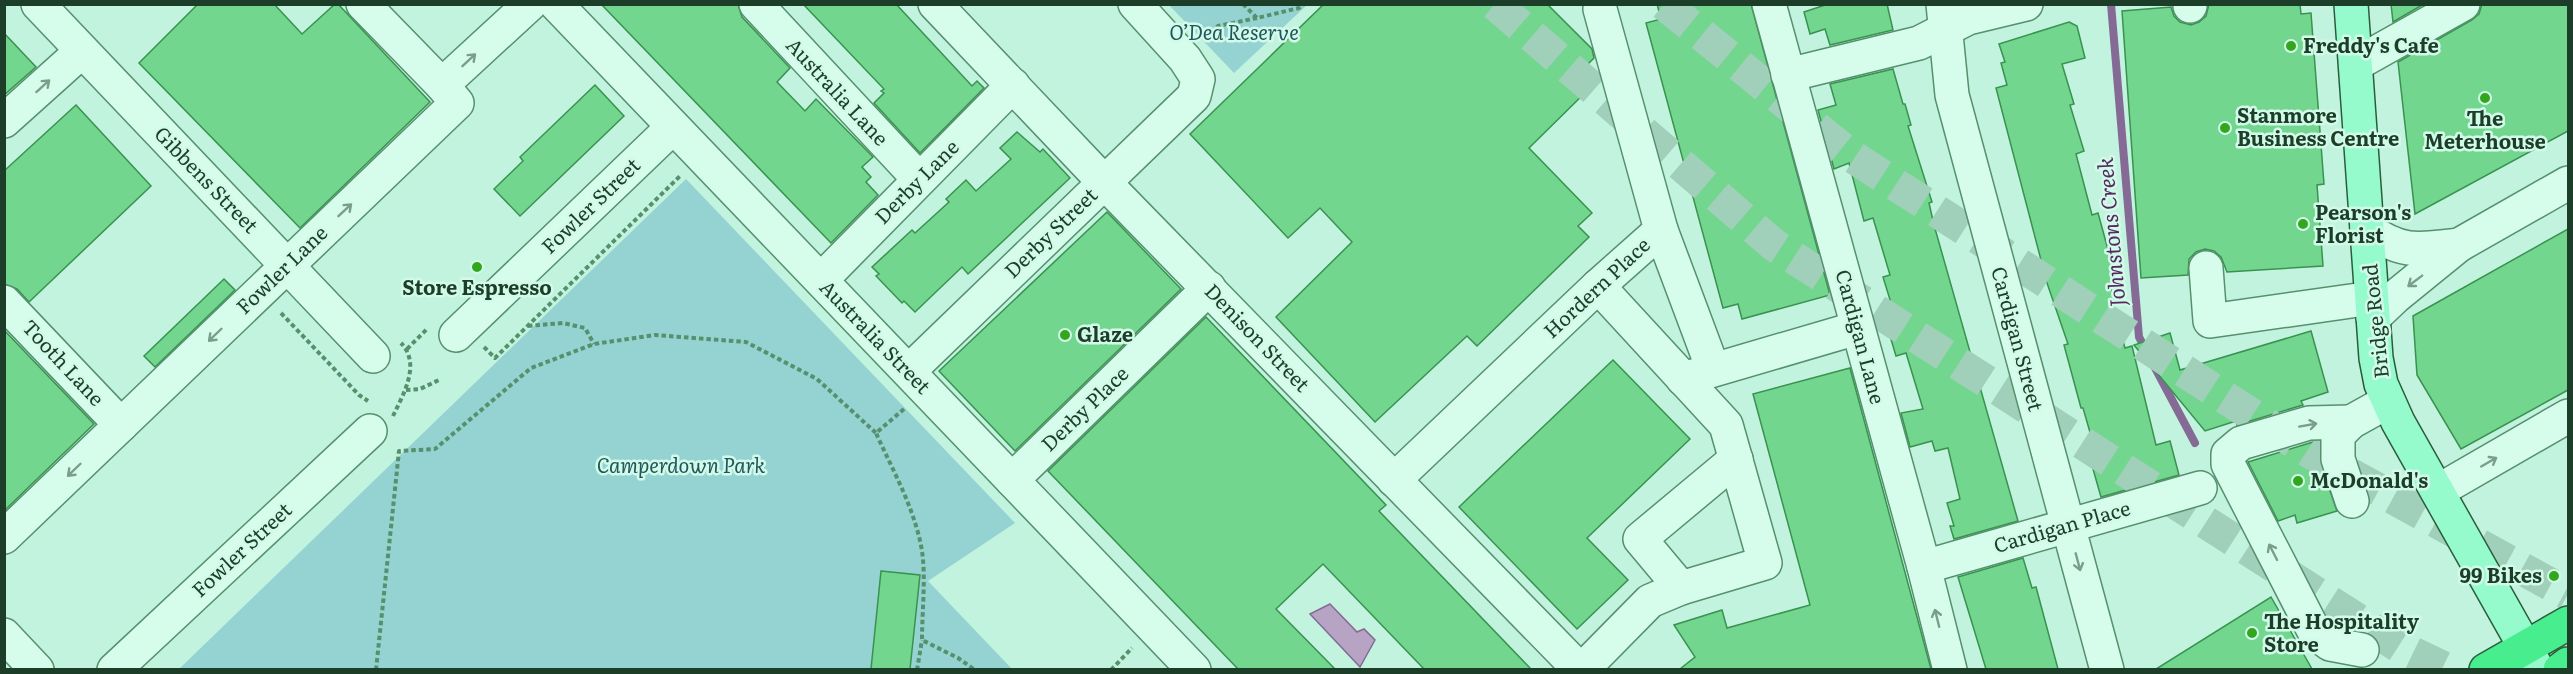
<svg xmlns="http://www.w3.org/2000/svg" width="2573" height="674" font-family="Literata,serif">
  <style>
    .green { fill: #94d3d2 }
    .water { fill: #b7a4c5; stroke: #846a95; stroke-width: 1.5 }
    .lines { fill: none; stroke-linecap: round; stroke-linejoin: round }
    .stream { stroke: #846a95; stroke-width: 8 }
    .building { fill: #73d68e; stroke: #399250; stroke-width: 1.5 }
    .highway-tunnel { stroke: #a0cfba; stroke-width: 33; stroke-dasharray: 33 16; stroke-linecap: butt }
    .minor-casing { stroke: #56906d; stroke-width: 36 }
    .major-casing { stroke: #2b5d3b; stroke-width: 36 }
    .highway-casing { stroke: #2b5d3b; stroke-width: 36 }
    .path { stroke: #56906d; stroke-width: 4; stroke-dasharray: 4.5 3; stroke-linecap: butt }
    .minor { stroke: #d6fdec; stroke-width: 33 }
    .major { stroke: #95fbcd; stroke-width: 33 }
    .highway { stroke: #48ed8e; stroke-width: 33 }
    .oneway { stroke: #799e8a }
    .poi-dot { fill: #32a71e; stroke: #d2fae9; stroke-width: 2 }
    .labels { text-anchor: middle; stroke-width: 5; stroke-linejoin: round; paint-order: stroke }
    .park-label { font-size: 20px; font-style: italic; fill: #20565d; stroke: #d2fae9 }
    .poi-label { font-size: 20px; font-weight: bold; fill: #1c3e28; stroke: #d2fae9; text-anchor: start }
    .street-label { font-size: 20px; fill: #1c3e28; stroke: #d2fae9 }
    .water-label { font-size: 21px; font-style: italic; fill: #552a5f; stroke: #d2fae9 }
  </style>
  <rect width="100%" height="100%" fill="#c1f3de"/>
  <g class="green">
    <polygon points="1169,5 1307,5 1234,73"/>
    <polygon points="686,179 1015,523 928,581 1012,669 178,670"/>
  </g>
  <polygon class="water" points="1330,604 1357,632 1364,629 1375,640 1360,667 1310,614"/>
  <g class="lines">
    <g class="stream">
      <polyline points="2111,4 2139,337 2147,352"/>
      <polyline points="2154,366 2195,443"/>
    </g>
  </g>
  <g class="building">
    <polygon points="198,4 274,4 302,34 335,4 338,4 430,102 300,228 139,63"/>
    <polygon points="601,4 738,4 742,17 790,68 777,82 805,111 816,99 873,157 862,167 871,177 866,182 878,195 831,243"/>
    <polygon points="803,4 896,4 972,86 977,81 984,88 920,153 874,103 884,93 881,91 884,89"/>
    <polygon points="1324,4 1547,4 1592,49 1594,58 1586,66 1598,80 1529,148 1592,213 1578,226 1589,237 1477,346 1467,336 1375,422 1276,317 1352,242 1320,208 1288,238 1190,134"/>
    <polygon points="1657,4 1751,4 1830,295 1742,319 1738,304 1723,308 1646,23 1661,19"/>
    <polygon points="1828,4 1887,4 1893,30 1830,45 1825,29 1810,34 1804,12"/>
    <polygon points="2209,4 2300,4 2301,14 2311,13 2324,184 2317,185 2323,266 2227,272 2221,257 2214,251 2205,249 2196,252 2189,259 2188,275 2141,278 2122,11 2171,7 2174,16 2180,22 2191,25 2199,22 2206,16"/>
    <polygon points="2391,4 2424,4 2393,22"/>
    <polygon points="2482,4 2568,4 2568,131 2415,214 2398,62 2472,20 2479,14"/>
    <polygon points="2069,22 2077,26 2085,58 2062,64 2074,104 2070,105 2084,151 2076,154 2092,215 2098,213 2118,286 2111,287 2115,301 2112,302 2125,348 2132,346 2156,445 2170,441 2179,475 2101,497 2091,462 2098,460 2083,408 2081,408 2064,345 2068,344 2047,283 1996,88 2007,85 2001,63 2005,62 1999,44"/>
    <polygon points="4,33 36,67 4,95"/>
    <polygon points="1893,69 1903,104 1905,104 1911,125 1908,126 1932,202 1929,203 1934,225 2018,521 1954,539 1950,526 1954,526 1947,503 1960,499 1948,448 1935,451 1932,441 1910,447 1901,413 1923,409 1906,353 1896,356 1885,319 1895,316 1883,277 1890,275 1873,218 1864,221 1849,163 1834,169 1818,110 1836,105 1830,84"/>
    <polygon points="595,85 624,116 520,216 494,189 523,161 520,157"/>
    <polygon points="76,105 151,186 29,302 17,289 4,284 4,171"/>
    <polygon points="1017,132 1040,152 1043,149 1070,178 968,274 962,267 915,312 904,301 902,303 876,276 879,274 872,267 912,230 915,233 949,202 946,199 966,180 976,191 1011,159 1000,148"/>
    <polygon points="1107,212 1181,289 1015,451 939,371"/>
    <polygon points="2568,229 2568,390 2461,449 2417,375 2413,316"/>
    <polygon points="224,279 235,290 155,367 144,356"/>
    <polygon points="1206,317 1386,505 1379,511 1531,669 1424,669 1323,564 1276,609 1335,669 1238,669 1048,471"/>
    <polygon points="4,330 94,424 4,511"/>
    <polygon points="2311,331 2328,392 2301,401 2303,405 2237,425 2236,421 2205,431 2134,345 2170,333 2180,370"/>
    <polygon points="1613,360 1690,439 1587,538 1628,580 1577,629 1459,507"/>
    <polygon points="1850,368 1931,669 1680,669 1695,657 1674,625 1722,610 1727,628 1810,605 1753,394"/>
    <polygon points="2313,442 2337,511 2297,523 2295,515 2278,521 2248,462"/>
    <polygon points="2023,558 2032,588 2036,587 2058,669 1986,669 1958,577"/>
    <polygon points="881,571 920,575 910,669 871,669"/>
    <polygon points="2271,597 2312,669 2156,669"/>
  </g>
  <g class="lines">
    <g class="highway-tunnel">
      <polyline points="1495,4 1774,245 2400,647 2448,670"/>
      <polyline points="1664,4 1850,155 2308,451 2568,594"/>
    </g>
    <defs>
      <g id="minor">
        <polyline points="38,4 373,356"/>
        <polyline points="363,4 442,85"/>
        <polyline points="556,4 1194,670"/>
        <polyline points="756,4 919,179"/>
        <polyline points="935,4 1104,182 1580,670"/>
        <polyline points="1769,4 1924,567 1950,670"/>
        <polyline points="1943,4 1952,95 2107,670"/>
        <polyline points="2190,4 2190,6"/>
        <polyline points="2356,64 2463,4"/>
        <polyline points="1788,75 1919,43 1968,18 2026,4"/>
        <polyline points="4,121 82,51"/>
        <path d="M2367 229C2402 254 2418 250 2459 245"/>
        <polyline points="1661,230 1713,369"/>
        <polyline points="2206,268 2210,321 2372,298"/>
        <polyline points="821,280 1013,85"/>
        <polyline points="4,302 121,425"/>
        <polyline points="2373,318 2395,297 2459,245 2568,183"/>
        <polyline points="456,335 673,127"/>
        <polyline points="909,371 1194,96 1198,79 1185,59 1135,4"/>
        <polyline points="1683,379 1857,328"/>
        <polyline points="2351,422 2309,423 2241,443 2228,454 2228,464 2315,633 2330,644 2362,650"/>
        <polyline points="1012,480 1209,288"/>
        <polyline points="1394,480 1598,286 1661,230 1600,9"/>
        <polyline points="2438,491 2568,416"/>
        <polyline points="2352,501 2338,459 2338,435 2351,422 2387,402"/>
        <polyline points="4,537 457,103 442,85 530,4"/>
        <polyline points="1924,567 2200,488"/>
        <polyline points="1681,588 1640,539 1736,459"/>
        <polyline points="4,635 37,670"/>
        <polyline points="114,670 370,431"/>
        <polyline points="1582,670 1650,601 1681,588 1765,563 1726,425 1598,286"/>
      </g>
      <polyline id="major" points="2351,4 2376,358 2381,384 2398,422 2538,670"/>
      <g id="highway">
        <polyline points="2486,670 2568,623"/>
        <polyline points="2560,670 2568,664"/>
      </g>
    </defs>
    <use href="#minor" class="minor-casing"/>
    <use href="#major" class="major-casing"/>
    <use href="#highway" class="highway-casing"/>
    <g class="path">
      <polyline points="1243,4 1257,18 1299,8 1303,4"/>
      <polyline points="1206,38 1218,26 1257,18"/>
      <polyline points="281,313 359,395 368,401"/>
      <polyline points="528,326 563,323 585,328 594,344"/>
      <polyline points="484,347 495,358 680,176"/>
      <polyline points="407,349 427,329"/>
      <polyline points="406,390 420,389 439,380"/>
      <path d="M904 409 876 433C893 471 915 509 922 551 926 579 922 611 922 640L958 658 975 670"/>
      <path d="M393 416C404 393 421 364 401 343"/>
      <polyline points="376,670 399,451 435,449 531,368 594,344 655,335 746,342 817,379 876,433"/>
      <polyline points="917,670 922,640"/>
      <polyline points="1111,670 1132,648"/>
    </g>
    <use href="#minor" class="minor"/>
    <use href="#major" class="major"/>
    <use href="#highway" class="highway"/>
  </g>
  <defs><path id="oneway-shaft" d="M-6 0H5M1.5-3L5.5 0L1.5 3" fill="none" stroke-width="1.6" stroke-linecap="round" stroke-linejoin="round" transform="scale(1.5)"/></defs>
  <g class="oneway">
    <use href="#oneway-shaft" transform="translate(469 60) rotate(-43)"/>
    <use href="#oneway-shaft" transform="translate(43 86) rotate(-42)"/>
    <use href="#oneway-shaft" transform="translate(345 210) rotate(-43)"/>
    <use href="#oneway-shaft" transform="translate(2415 281) rotate(143)"/>
    <use href="#oneway-shaft" transform="translate(215 335) rotate(136)"/>
    <use href="#oneway-shaft" transform="translate(2308 425) rotate(-10)"/>
    <use href="#oneway-shaft" transform="translate(2489 462) rotate(-30)"/>
    <use href="#oneway-shaft" transform="translate(74 470) rotate(136)"/>
    <use href="#oneway-shaft" transform="translate(2273 552) rotate(-117)"/>
    <use href="#oneway-shaft" transform="translate(2078 562) rotate(75)"/>
    <use href="#oneway-shaft" transform="translate(1937 618) rotate(-104)"/>
  </g>
  <g class="poi-dot">
    <circle cx="2291" cy="46" r="6"/>
    <circle cx="2485" cy="98" r="6"/>
    <circle cx="2225" cy="128" r="6"/>
    <circle cx="2303" cy="224" r="6"/>
    <circle cx="477" cy="267" r="6"/>
    <circle cx="1065" cy="335" r="6"/>
    <circle cx="2298" cy="481" r="6"/>
    <circle cx="2554" cy="576" r="6"/>
    <circle cx="2252" cy="633" r="6"/>
  </g>
  <g class="labels">
    <g class="park-label">
      <text x="1234" y="40">O’Dea Reserve</text>
      <text x="681" y="473">Camperdown Park</text>
    </g>
    <g class="poi-label">
      <text x="2303" y="53">Freddy's Cafe</text>
      <text x="2237" y="123">Stanmore<tspan x="2237" dy="23">Business Centre</tspan></text>
      <text x="2485" y="126" text-anchor="middle">The<tspan x="2485" dy="23">Meterhouse</tspan></text>
      <text x="2315" y="220">Pearson's<tspan x="2315" dy="23">Florist</tspan></text>
      <text x="477" y="295" text-anchor="middle">Store Espresso</text>
      <text x="1077" y="342">Glaze</text>
      <text x="2310" y="488">McDonald's</text>
      <text x="2542" y="583" text-anchor="end">99 Bikes</text>
      <text x="2264" y="629">The Hospitality<tspan x="2264" dy="23">Store</tspan></text>
    </g>
    <g class="street-label">
      <text transform="translate(837 92) rotate(47)" y="7">Australia Lane</text>
      <text transform="translate(206 180) rotate(46)" y="7">Gibbens Street</text>
      <text transform="translate(917 182) rotate(-45)" y="7">Derby Lane</text>
      <text transform="translate(591 206) rotate(-44)" y="7">Fowler Street</text>
      <text transform="translate(1051 233) rotate(-44)" y="7">Derby Street</text>
      <text transform="translate(282 270) rotate(-44)" y="7">Fowler Lane</text>
      <text transform="translate(1597 288) rotate(-43)" y="7">Hordern Place</text>
      <text transform="translate(2376 321) rotate(-96)" y="7">Bridge Road</text>
      <text transform="translate(875 337) rotate(46)" y="7">Australia Street</text>
      <text transform="translate(1860 337) rotate(75)" y="7">Cardigan Lane</text>
      <text transform="translate(1257 338) rotate(46)" y="7">Denison Street</text>
      <text transform="translate(2017 339) rotate(75)" y="7">Cardigan Street</text>
      <text transform="translate(63 363) rotate(47)" y="7">Tooth Lane</text>
      <text transform="translate(1085 409) rotate(-44)" y="7">Derby Place</text>
      <text transform="translate(2062 527) rotate(-16)" y="7">Cardigan Place</text>
      <text transform="translate(242 550) rotate(-43)" y="7">Fowler Street</text>
    </g>
    <g class="water-label">
      <text transform="translate(2112 232) rotate(-95)" y="7">Johnstons Creek</text>
    </g>
  </g>
  <rect width="2573" height="674" fill="none" stroke="#1c3e28" stroke-width="12"/>
</svg>
